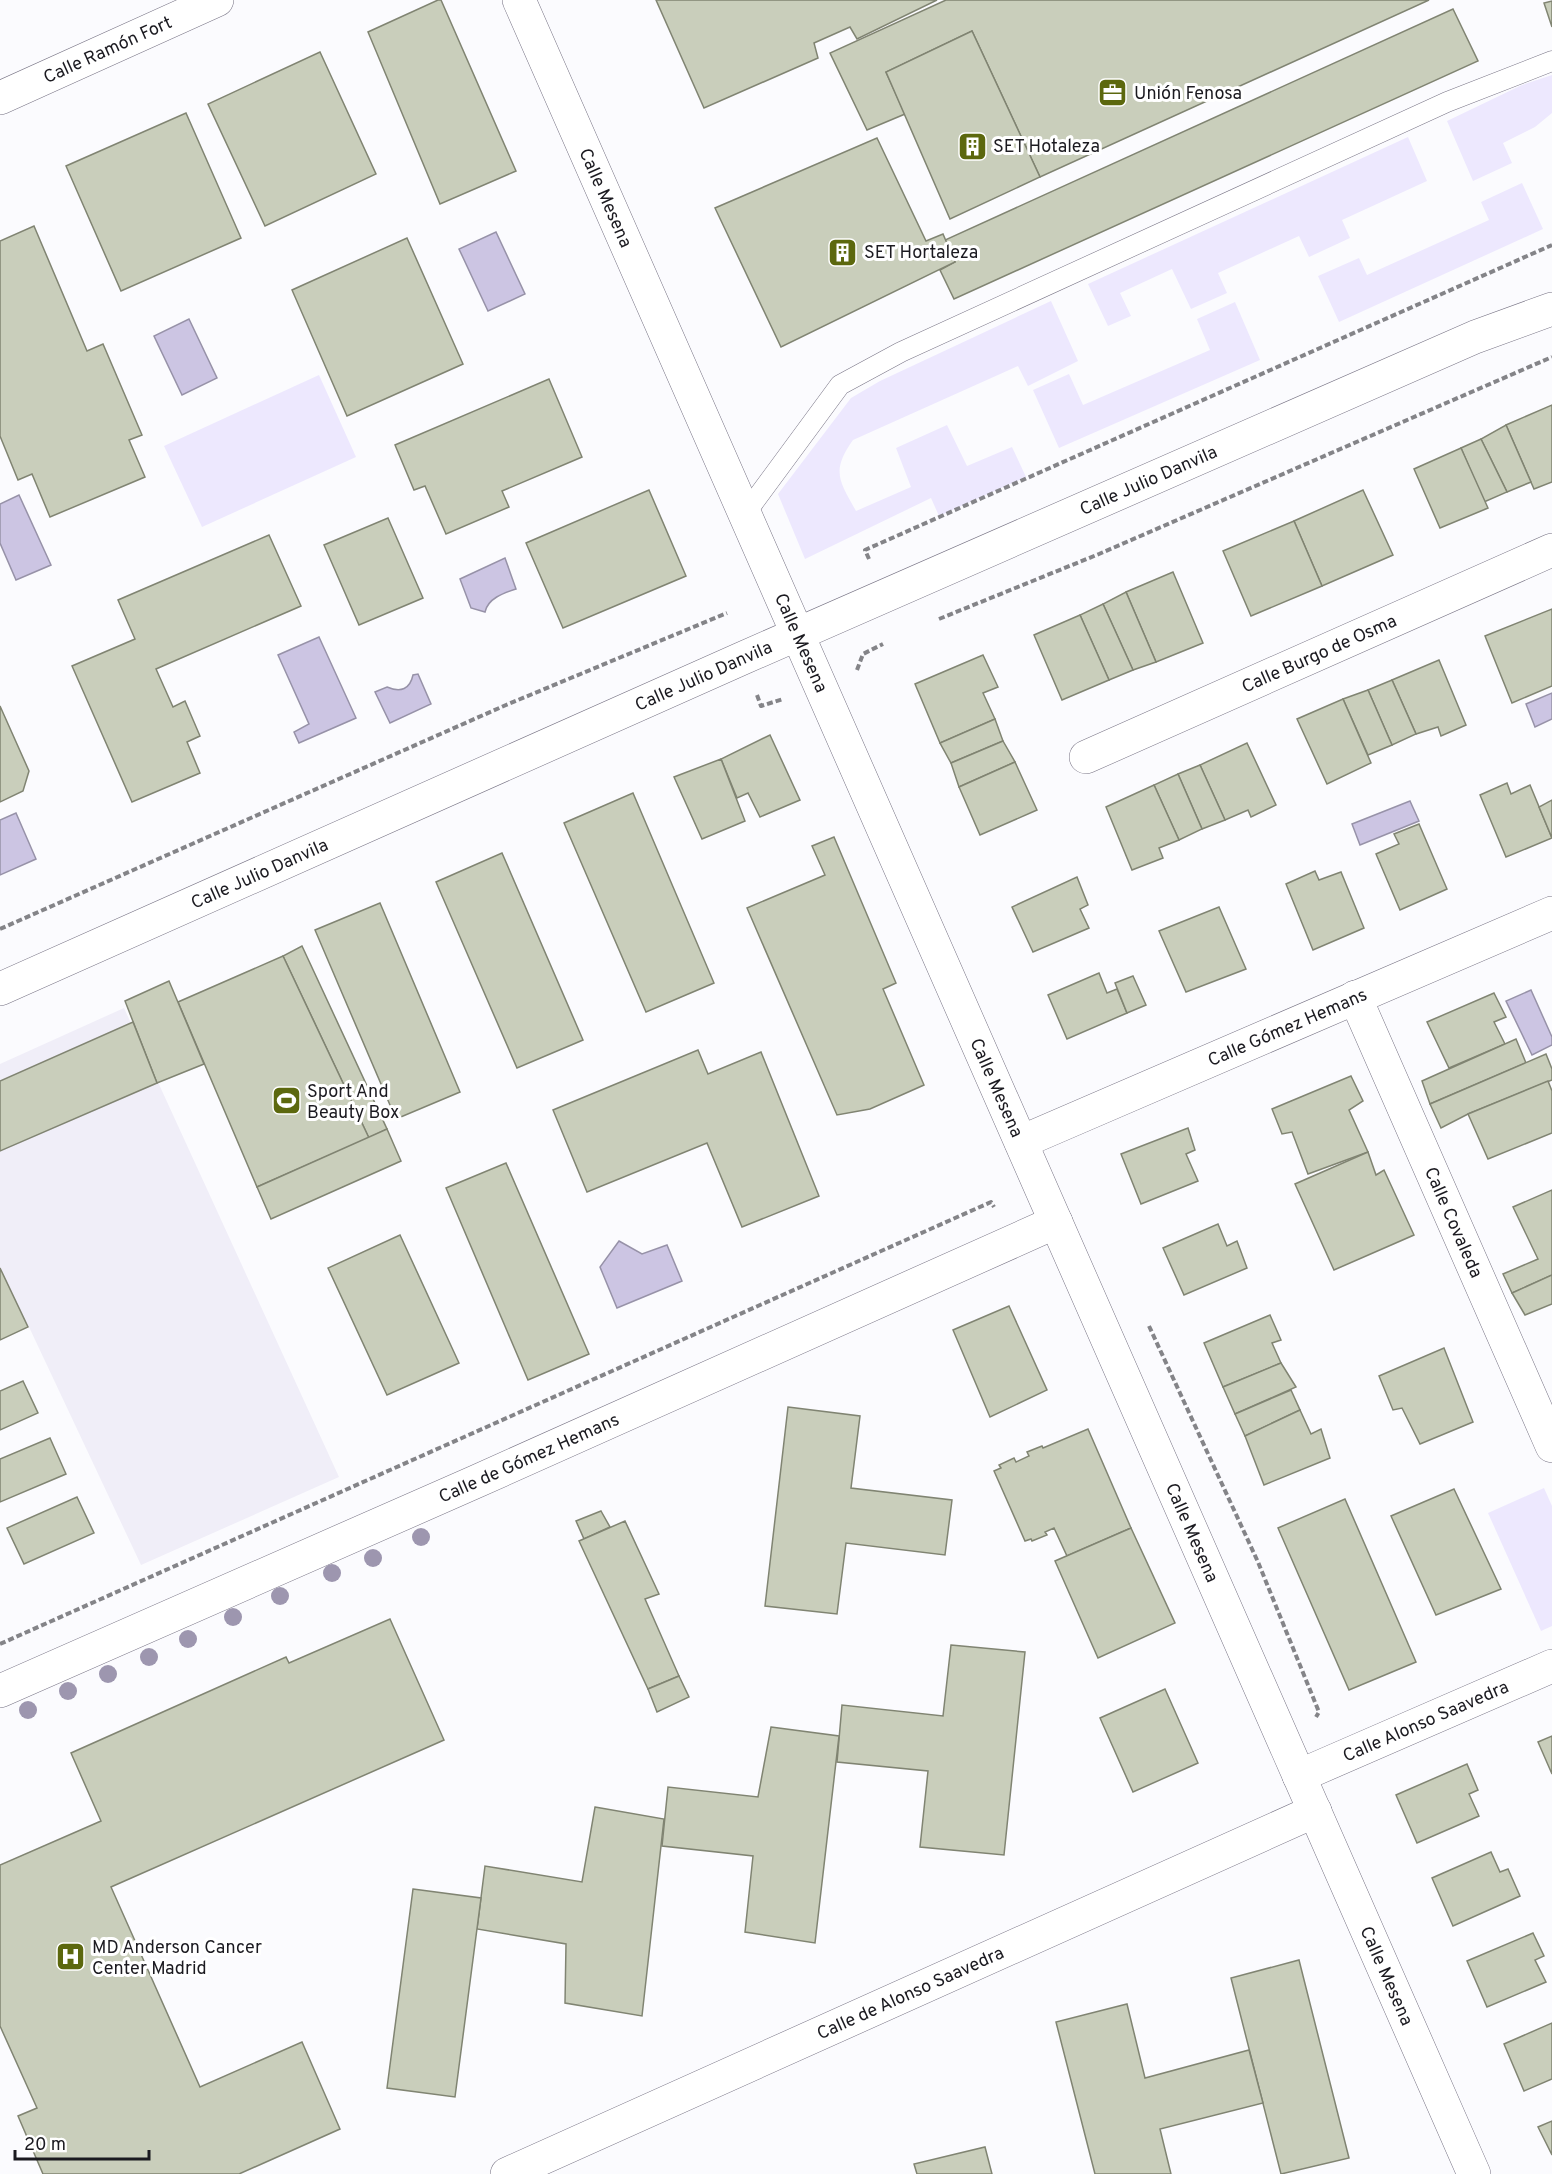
<svg xmlns="http://www.w3.org/2000/svg" width="1552" height="2174" font-family="Overpass,sans-serif">
  <style>
    .built { fill: #f0eef8 }
    .green { fill: #ede8fe }
    .water { fill: #ccc5e3; stroke: #9792a8; stroke-width: 1.5 }
    .building { fill: #c9cebb; stroke: #808472; stroke-width: 1.5 }
    .lines { fill: none; stroke-linecap: round; stroke-linejoin: round }
    .service-casing { stroke: #787485; stroke-width: 21 }
    .minor-casing { stroke: #787485; stroke-width: 34 }
    .path { stroke: #848488; stroke-width: 4; stroke-dasharray: 6 3; stroke-linecap: butt }
    .service { stroke: #fff; stroke-width: 20 }
    .minor { stroke: #fff; stroke-width: 33 }
    .tree { fill: #9d96af }
    .labels { text-anchor: middle; stroke-width: 6; stroke-linejoin: round; paint-order: stroke }
    .street-label { font-size: 18px; fill: #1b1a20; stroke: #fff }
    .poi-label { font-size: 18px; fill: #1b1a20; stroke: #fff; text-anchor: start }
  </style>
  <rect width="100%" height="100%" fill="#fbfbfe"/>
  <polygon class="built" points="124,1008 339,1477 141,1565 29,1327 0,1340 0,1064"/>
  <g class="green">
    <polygon points="1552,75 1552,113 1535,127 1503,143 1512,163 1473,181 1447,121 1522,85"/>
    <polygon points="1408,137 1427,181 1342,220 1350,238 1309,257 1299,236 1218,273 1227,293 1191,309 1172,269 1120,293 1131,316 1108,326 1088,284"/>
    <polygon points="1522,183 1543,229 1339,322 1318,276 1359,258 1367,275 1489,220 1481,202"/>
    <path d="M1051 301 1078 361 1028 386 1018 366 853 440C831 471 839 480 856 511L911 487 896 448 947 425 967 466 1012 447 1026 477 939 516 931 498 805 559 778 494 851 398 880 381Z"/>
    <polygon points="1235,302 1260,360 1059,448 1033,390 1069,374 1083,405 1210,350 1197,319"/>
    <polygon points="319,375 356,457 202,527 164,446"/>
    <polygon points="1544,1488 1552,1506 1552,1626 1541,1631 1488,1513"/>
  </g>
  <g class="water">
    <polygon points="496,232 525,294 488,311 459,249"/>
    <polygon points="189,319 217,378 182,395 154,336"/>
    <polygon points="19,495 51,565 16,580 0,543 0,504"/>
    <path d="M505 558 516 589C504 593 488 598 485 612L471 608 460 579Z"/>
    <polygon points="319,637 356,718 299,743 294,732 309,724 278,655"/>
    <path d="M418 674 431 704 390 723 375 692 387 687C401 693 410 689 413 675Z"/>
    <polygon points="1552,693 1552,719 1535,727 1526,704"/>
    <polygon points="1410,801 1419,821 1360,845 1352,824"/>
    <polygon points="16,813 36,859 0,875 0,820"/>
    <polygon points="1531,990 1552,1037 1552,1045 1532,1055 1506,1001"/>
    <polygon points="619,1241 642,1254 667,1245 682,1281 617,1308 600,1267"/>
  </g>
  <g class="building">
    <polygon points="438,0 441,0 516,171 440,204 368,32"/>
    <polygon points="656,0 937,0 857,39 850,27 814,43 818,58 704,108"/>
    <polygon points="946,0 1429,0 1040,177 972,31 886,72 905,114 867,130 830,53"/>
    <polygon points="1552,1 1552,27 1544,3"/>
    <polygon points="1453,9 1478,61 954,299 940,270 955,262 945,240"/>
    <polygon points="972,31 1040,177 950,219 886,72"/>
    <polygon points="320,52 376,174 265,226 208,104"/>
    <polygon points="186,113 241,238 121,291 66,166"/>
    <polygon points="877,138 926,241 943,234 955,262 781,347 715,208"/>
    <polygon points="34,226 87,351 103,344 142,435 129,440 145,477 50,517 32,474 18,480 0,436 0,241"/>
    <polygon points="407,238 463,364 347,416 292,290"/>
    <polygon points="549,379 582,457 502,491 509,507 446,534 425,486 414,490 395,445"/>
    <polygon points="1552,405 1552,482 1534,489 1506,425"/>
    <polygon points="1506,425 1531,482 1507,492 1481,439"/>
    <polygon points="1481,439 1507,492 1484,502 1461,448"/>
    <polygon points="1461,448 1488,508 1440,528 1414,469"/>
    <polygon points="649,490 686,576 563,628 526,543"/>
    <polygon points="1363,490 1393,555 1322,586 1294,521"/>
    <polygon points="388,518 423,598 359,625 324,545"/>
    <polygon points="1294,521 1322,586 1251,616 1223,551"/>
    <polygon points="269,535 301,606 156,669 173,707 185,701 200,736 187,742 200,773 132,802 72,666 135,639 118,600"/>
    <polygon points="1173,572 1203,643 1156,662 1126,592"/>
    <polygon points="1126,592 1156,662 1133,670 1103,604"/>
    <polygon points="1103,604 1133,670 1109,680 1080,615"/>
    <polygon points="1552,609 1552,686 1512,703 1485,636"/>
    <polygon points="1080,615 1109,680 1062,700 1034,635"/>
    <polygon points="983,655 998,687 983,693 995,719 940,743 915,684"/>
    <polygon points="1439,660 1466,725 1441,736 1438,727 1416,734 1392,680"/>
    <polygon points="1392,680 1416,734 1392,745 1368,690"/>
    <polygon points="1368,690 1392,745 1368,755 1343,699"/>
    <polygon points="1343,699 1371,763 1327,784 1297,719"/>
    <polygon points="0,706 29,771 23,791 0,802"/>
    <polygon points="995,719 1003,741 951,763 940,743"/>
    <polygon points="770,735 800,800 760,817 748,793 737,798 721,759"/>
    <polygon points="1003,741 1015,762 959,787 951,763"/>
    <polygon points="1247,743 1276,805 1251,817 1248,810 1225,820 1200,765"/>
    <polygon points="721,759 745,821 702,839 674,777"/>
    <polygon points="1015,762 1037,810 980,835 959,787"/>
    <polygon points="1200,765 1225,820 1202,829 1178,774"/>
    <polygon points="1178,774 1202,829 1179,840 1154,785"/>
    <polygon points="1507,783 1511,794 1530,785 1552,838 1506,857 1480,795"/>
    <polygon points="1154,785 1179,840 1159,848 1163,858 1132,870 1106,807"/>
    <polygon points="633,793 714,983 646,1012 564,823"/>
    <polygon points="1552,800 1552,838 1539,807"/>
    <polygon points="1419,824 1447,889 1400,910 1376,854 1399,844 1394,834"/>
    <polygon points="834,837 896,983 883,989 924,1085 870,1109 837,1115 747,908 825,875 812,846"/>
    <polygon points="502,853 583,1040 517,1068 436,882"/>
    <polygon points="1315,871 1319,880 1341,872 1364,928 1313,950 1286,884"/>
    <polygon points="1077,877 1088,905 1080,909 1089,928 1033,952 1012,907"/>
    <polygon points="380,903 460,1092 396,1119 315,930"/>
    <polygon points="1219,907 1246,969 1186,992 1159,931"/>
    <polygon points="302,946 387,1129 369,1138 283,956"/>
    <polygon points="283,956 369,1138 257,1187 178,1002"/>
    <polygon points="1099,973 1107,993 1117,989 1127,1013 1067,1039 1048,995"/>
    <polygon points="1133,976 1146,1005 1127,1013 1115,983"/>
    <polygon points="169,981 204,1064 157,1083 125,1001"/>
    <polygon points="1494,993 1506,1017 1494,1022 1505,1044 1449,1068 1427,1022"/>
    <polygon points="133,1022 157,1083 0,1151 0,1081"/>
    <polygon points="1516,1039 1526,1063 1430,1104 1422,1081"/>
    <polygon points="698,1050 708,1074 761,1052 819,1196 742,1227 707,1143 587,1192 553,1110"/>
    <polygon points="1546,1054 1552,1069 1552,1080 1468,1114 1441,1128 1430,1104"/>
    <polygon points="1351,1076 1363,1101 1349,1110 1368,1152 1308,1174 1292,1132 1282,1134 1272,1109"/>
    <polygon points="1548,1081 1552,1091 1552,1133 1488,1159 1468,1114"/>
    <polygon points="1188,1128 1195,1150 1186,1154 1198,1181 1141,1204 1121,1154"/>
    <polygon points="387,1129 401,1161 271,1219 257,1187"/>
    <polygon points="1368,1152 1376,1175 1384,1170 1414,1235 1334,1270 1295,1184"/>
    <polygon points="506,1163 589,1354 528,1380 446,1188"/>
    <polygon points="1552,1190 1552,1275 1512,1293 1503,1274 1538,1259 1513,1207"/>
    <polygon points="1218,1224 1227,1246 1237,1241 1247,1268 1184,1295 1163,1248"/>
    <polygon points="400,1235 459,1363 387,1395 328,1268"/>
    <polygon points="0,1268 28,1327 0,1340"/>
    <polygon points="1552,1275 1552,1304 1525,1315 1512,1293"/>
    <polygon points="1009,1306 1047,1390 990,1417 953,1330"/>
    <polygon points="1270,1315 1281,1340 1272,1343 1281,1363 1223,1387 1204,1343"/>
    <polygon points="1444,1348 1473,1422 1420,1444 1402,1408 1393,1410 1379,1376"/>
    <polygon points="1281,1363 1296,1387 1235,1414 1223,1387"/>
    <polygon points="23,1381 38,1413 0,1430 0,1391"/>
    <polygon points="1291,1390 1300,1410 1245,1436 1235,1414"/>
    <polygon points="788,1407 860,1416 851,1488 952,1500 945,1555 846,1543 837,1614 765,1606"/>
    <polygon points="1300,1410 1311,1434 1321,1429 1330,1458 1264,1485 1245,1436"/>
    <polygon points="1088,1429 1131,1528 1067,1556 1054,1528 1045,1532 1047,1535 1032,1541 1031,1539 1025,1541 994,1471 1001,1468 999,1465 1014,1458 1016,1462 1029,1456 1027,1452 1042,1446 1043,1448"/>
    <polygon points="50,1438 66,1474 0,1502 0,1459"/>
    <polygon points="1454,1489 1501,1589 1436,1615 1391,1516"/>
    <polygon points="77,1497 94,1533 24,1564 7,1528"/>
    <polygon points="1345,1499 1416,1662 1349,1690 1278,1528"/>
    <polygon points="601,1511 610,1527 584,1539 576,1521"/>
    <polygon points="625,1521 659,1594 645,1599 679,1676 648,1689 579,1541"/>
    <polygon points="1131,1528 1175,1623 1098,1658 1055,1561"/>
    <polygon points="390,1619 444,1740 111,1887 200,2087 302,2042 340,2129 239,2174 43,2174 18,2116 37,2108 0,2026 0,1865 101,1821 71,1753 286,1657 289,1663"/>
    <polygon points="951,1645 1025,1652 1004,1855 920,1847 928,1771 837,1762 842,1705 943,1716"/>
    <polygon points="679,1676 689,1697 657,1712 648,1689"/>
    <polygon points="1165,1689 1198,1763 1133,1792 1100,1718"/>
    <polygon points="771,1727 839,1736 815,1943 745,1932 753,1856 662,1846 668,1787 758,1797"/>
    <polygon points="1552,1736 1552,1774 1538,1742"/>
    <polygon points="1467,1764 1478,1790 1469,1794 1479,1816 1417,1843 1396,1795"/>
    <polygon points="595,1807 664,1819 642,2016 565,2003 566,1944 477,1929 485,1866 582,1882"/>
    <polygon points="1491,1852 1500,1872 1508,1869 1520,1896 1453,1926 1432,1878"/>
    <polygon points="413,1889 481,1898 455,2097 387,2088"/>
    <polygon points="1533,1933 1544,1956 1535,1960 1546,1982 1487,2007 1467,1961"/>
    <polygon points="1299,1960 1349,2158 1281,2174 1231,1978"/>
    <polygon points="1127,2004 1145,2078 1249,2050 1263,2103 1160,2129 1171,2174 1095,2174 1056,2022"/>
    <polygon points="1552,2023 1552,2079 1524,2091 1504,2044"/>
    <polygon points="1552,2121 1552,2155 1538,2127"/>
    <polygon points="985,2147 992,2174 917,2174 914,2164"/>
  </g>
  <g class="lines">
    <defs>
      <polyline id="service" points="745,514 840,385 901,352 1447,102 1552,61"/>
      <g id="minor">
        <path id="s1" d="M519 0 1474 2174"/>
        <path id="s2" d="M0 98 217 0"/>
        <path id="s3" d="M1086 757 1552 550"/>
        <path id="s4" d="M0 989 743 658 1475 337 1552 309"/>
        <path id="s5" d="M1355 997 1552 1446"/>
        <path id="s6" d="M1021 1142 1552 913"/>
        <path id="s7" d="M0 1691 475 1482 1056 1222"/>
        <path id="s8" d="M1299 1776 1552 1666"/>
        <path id="s9" d="M507 2174 1315 1811"/>
      </g>
    </defs>
    <use href="#service" class="service-casing"/>
    <use href="#minor" class="minor-casing"/>
    <g class="path">
      <polyline points="869,559 865,550 1552,245"/>
      <polyline points="939,619 1099,554 1552,357"/>
      <polyline points="857,670 863,654 883,644"/>
      <polyline points="757,695 761,706 783,699"/>
      <polyline points="0,929 506,705 727,613"/>
      <polyline points="1149,1326 1258,1562 1319,1712 1316,1717"/>
      <polyline points="0,1644 991,1202 994,1207"/>
    </g>
    <use href="#service" class="service"/>
    <use href="#minor" class="minor"/>
  </g>
  <g class="tree">
    <circle cx="421" cy="1537" r="9"/>
    <circle cx="373" cy="1558" r="9"/>
    <circle cx="332" cy="1573" r="9"/>
    <circle cx="280" cy="1596" r="9"/>
    <circle cx="233" cy="1617" r="9"/>
    <circle cx="188" cy="1639" r="9"/>
    <circle cx="149" cy="1657" r="9"/>
    <circle cx="108" cy="1674" r="9"/>
    <circle cx="68" cy="1691" r="9"/>
    <circle cx="28" cy="1710" r="9"/>
  </g>
  <defs>
    <symbol id="office-square" viewBox="-11 -11 22 22"><rect x="-9" y="-9" width="18" height="18" rx="4" fill="#5c680e" stroke="#fff"/><path d="M-6-3h4V-5.5h4V-3h4V5H-6ZM-1-4.5V-3h2v-1.5ZM-6 0V1H6V0Z" fill="#fff"/></symbol>
    <symbol id="building-square" viewBox="-11 -11 22 22"><rect x="-9" y="-9" width="18" height="18" rx="4" fill="#5c680e" stroke="#fff"/><path d="M-4-6H4V6H1V3H-1V6H-4ZM-2.5-4.3h1.7v1.8h-1.7ZM.8-4.3h1.7v1.8H.8ZM-2.5-1h1.7V.8h-1.7ZM.8-1h1.7V.8H.8Z" fill="#fff"/></symbol>
    <symbol id="stadium-square" viewBox="-11 -11 22 22"><rect x="-9" y="-9" width="18" height="18" rx="4" fill="#5c680e" stroke="#fff"/><path d="M0-5a6.5 5 0 1 0 0 10a6.5 5 0 1 0 0-10ZM-3.5-1.8h7v3.6h-7Z" fill="#fff"/></symbol>
    <symbol id="hospital-square" viewBox="-11 -11 22 22"><rect x="-9" y="-9" width="18" height="18" rx="4" fill="#5c680e" stroke="#fff"/><path d="M-5-5h3v3.5h4V-5h3V5h-3V1.5h-4V5h-3Z" fill="#fff"/></symbol>
  </defs>
  <g fill-rule="evenodd">
    <use href="#office-square" x="1096" y="76" width="33" height="33"/>
    <use href="#building-square" x="956" y="130" width="33" height="33"/>
    <use href="#building-square" x="826" y="236" width="33" height="33"/>
    <use href="#stadium-square" x="270" y="1084" width="33" height="33"/>
    <use href="#hospital-square" x="54" y="1940" width="33" height="33"/>
  </g>
  <g class="labels">
    <g class="street-label">
      <text dy="6" stroke="none"><textPath href="#s2" startOffset="118">Calle Ramón Fort</textPath></text>
      <text dy="6" stroke="none"><textPath href="#s1" startOffset="216">Calle Mesena</textPath></text>
      <text dy="6" stroke="none"><textPath href="#s4" startOffset="1256">Calle Julio Danvila</textPath></text>
      <text dy="6" stroke="none"><textPath href="#s1" startOffset="702">Calle Mesena</textPath></text>
      <text dy="6" stroke="none"><textPath href="#s3" startOffset="255">Calle Burgo de Osma</textPath></text>
      <text dy="6" stroke="none"><textPath href="#s4" startOffset="770">Calle Julio Danvila</textPath></text>
      <text dy="6" stroke="none"><textPath href="#s4" startOffset="284">Calle Julio Danvila</textPath></text>
      <text dy="6" stroke="none"><textPath href="#s6" startOffset="290">Calle Gómez Hemans</textPath></text>
      <text dy="6" stroke="none"><textPath href="#s1" startOffset="1188">Calle Mesena</textPath></text>
      <text dy="6" stroke="none"><textPath href="#s5" startOffset="246">Calle Covaleda</textPath></text>
      <text dy="6" stroke="none"><textPath href="#s7" startOffset="578">Calle de Gómez Hemans</textPath></text>
      <text dy="6" stroke="none"><textPath href="#s1" startOffset="1674">Calle Mesena</textPath></text>
      <text dy="6" stroke="none"><textPath href="#s8" startOffset="138">Calle Alonso Saavedra</textPath></text>
      <text dy="6" stroke="none"><textPath href="#s1" startOffset="2158">Calle Mesena</textPath></text>
      <text dy="6" stroke="none"><textPath href="#s9" startOffset="442">Calle de Alonso Saavedra</textPath></text>
    </g>
    <g class="poi-label">
      <text x="1134" y="99">Unión Fenosa</text>
      <text x="993" y="152">SET Hotaleza</text>
      <text x="864" y="258">SET Hortaleza</text>
      <text x="307" y="1097">Sport And<tspan x="307" dy="21">Beauty Box</tspan></text>
      <text x="92" y="1953">MD Anderson Cancer<tspan x="92" dy="21">Center Madrid</tspan></text>
    </g>
  </g>
  <path d="M15 2150v9h134v-9" fill="none" stroke="#1b1a20" stroke-width="3"/>
  <text x="24" y="2150" font-size="18" fill="#1b1a20" stroke="#ffffff" stroke-width="4.5" paint-order="stroke">20 m</text>
</svg>
